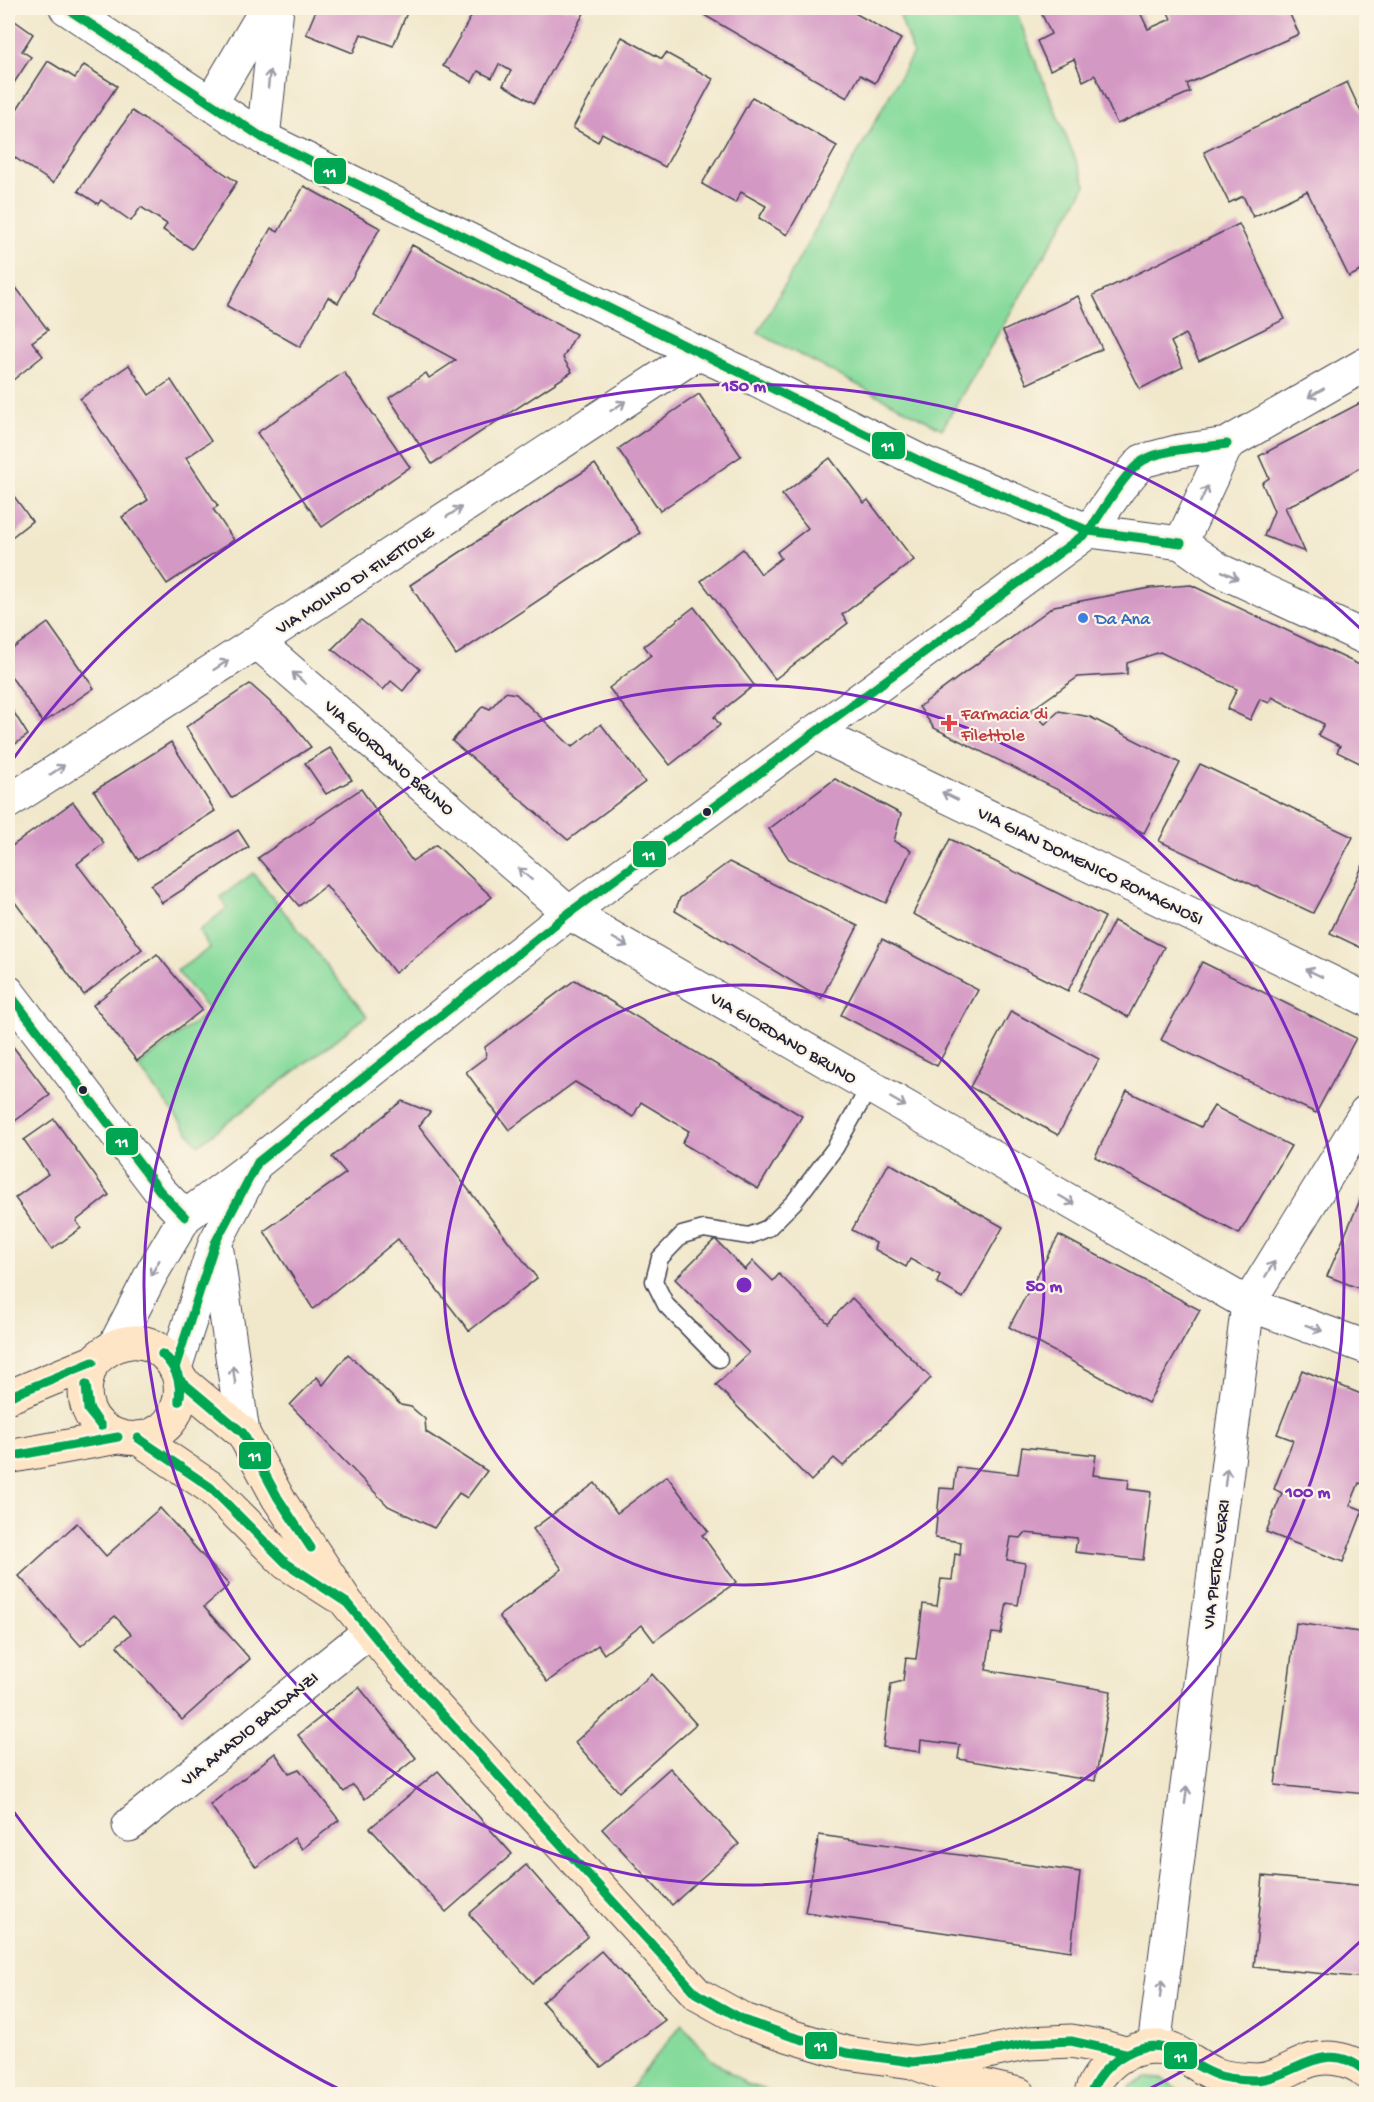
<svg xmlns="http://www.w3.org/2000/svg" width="1374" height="2102" font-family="'Gochi Hand',sans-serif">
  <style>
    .green { fill: #86da9b; stroke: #547e6b; stroke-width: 1.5 }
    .building { fill: #d498c5 }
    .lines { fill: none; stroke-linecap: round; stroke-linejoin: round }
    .lane-casing { stroke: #414051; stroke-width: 19 }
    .street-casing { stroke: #414051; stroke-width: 35 }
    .secondary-casing { stroke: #414051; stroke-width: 35 }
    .lane { stroke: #fff; stroke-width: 16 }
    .street { stroke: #fff; stroke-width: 33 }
    .secondary { stroke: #fee5c5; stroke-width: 33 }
    .bus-1-casing { stroke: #fcf5e5; stroke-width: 14 }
    .bus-1 { stroke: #00a651; stroke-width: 9 }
    .oneway { stroke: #9c9ca7 }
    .ring { fill: none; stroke: #7b2cbf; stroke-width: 3 }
    .shop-dot { fill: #3f7fe0; stroke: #fcf5e5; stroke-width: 2 }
    .health-dot { fill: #e0444e; stroke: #fcf5e5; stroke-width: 2 }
    .bus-dot { fill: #22223b; stroke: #fcf5e5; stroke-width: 2 }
    .labels { text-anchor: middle; stroke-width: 4.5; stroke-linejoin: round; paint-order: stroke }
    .street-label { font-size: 18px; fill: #22223b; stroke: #fcf5e5 }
    .shop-label { font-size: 18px; fill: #366cbe; stroke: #fcf5e5; text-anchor: start }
    .health-label { font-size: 18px; fill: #be3a42; stroke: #fcf5e5; text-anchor: start }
    .centre { fill: #7b2cbf; stroke: #fcf5e5; stroke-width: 3 }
    .ring-label { font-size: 18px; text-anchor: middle; font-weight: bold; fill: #7b2cbf; stroke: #fcf5e5; stroke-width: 4.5; stroke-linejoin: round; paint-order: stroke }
    .line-badge { stroke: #fcf5e5; stroke-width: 2 }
    .badge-label { font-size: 16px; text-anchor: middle; font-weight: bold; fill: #fff }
  </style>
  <rect width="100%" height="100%" fill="#fcf5e5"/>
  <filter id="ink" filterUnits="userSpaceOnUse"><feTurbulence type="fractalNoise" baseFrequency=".0167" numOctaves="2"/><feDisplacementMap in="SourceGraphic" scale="12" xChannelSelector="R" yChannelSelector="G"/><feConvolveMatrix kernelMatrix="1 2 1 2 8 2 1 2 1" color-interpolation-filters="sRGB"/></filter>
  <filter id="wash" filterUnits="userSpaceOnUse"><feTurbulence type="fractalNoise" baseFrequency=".008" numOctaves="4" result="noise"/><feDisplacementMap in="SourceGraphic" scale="24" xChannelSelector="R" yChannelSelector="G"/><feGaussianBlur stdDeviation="1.35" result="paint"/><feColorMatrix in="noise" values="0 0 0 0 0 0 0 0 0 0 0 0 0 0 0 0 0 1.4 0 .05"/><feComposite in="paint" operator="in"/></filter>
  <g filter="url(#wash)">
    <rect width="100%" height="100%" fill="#f1e8cc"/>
    <g class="green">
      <polygon points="897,8 1015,8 1032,53 1086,185 942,429 758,333 913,53"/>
      <polygon points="253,873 367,1016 198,1145 138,1066 209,1011 177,971 210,948 199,931 227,908 221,897"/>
      <polygon points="682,2024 708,2057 747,2084 780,2094 626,2094"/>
      <polygon points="1147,2078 1162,2079 1188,2094 1124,2094 1132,2085"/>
    </g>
    <g id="blocks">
      <g class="building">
        <polygon points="317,8 409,8 393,46 361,34 353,53 306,34"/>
        <polygon points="476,8 573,8 584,13 534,103 503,85 511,71 499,64 492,78 478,71 472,82 443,66"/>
        <polygon points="708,8 846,8 901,39 875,83 860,75 847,98 704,15"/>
        <polygon points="1039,8 1138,8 1148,29 1171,19 1166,8 1287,8 1299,34 1187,84 1190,92 1117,124 1095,75 1083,81 1074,59 1050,70 1037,41 1051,34"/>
        <polygon points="8,16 33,34 22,51 31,57 8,92"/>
        <polygon points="622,37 662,59 666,53 713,79 665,167 602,133 598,142 573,128"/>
        <polygon points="48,61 75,78 84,65 117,86 53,183 8,153 8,123"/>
        <polygon points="1347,82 1366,123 1366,268 1349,277 1307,191 1253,217 1243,196 1229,203 1204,152"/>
        <polygon points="752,97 837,146 787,235 759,218 766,206 741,192 735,203 702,184"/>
        <polygon points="132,111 237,182 192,249 163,230 167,224 141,207 131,221 101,200 98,204 78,191"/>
        <polygon points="304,186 380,228 338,303 328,297 300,347 227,306 271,228 278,232"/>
        <polygon points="1239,224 1285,319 1199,361 1185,334 1171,342 1183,367 1140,389 1093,295"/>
        <polygon points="412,245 576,334 563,358 572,372 432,464 389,398 426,373 429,378 456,360 374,316"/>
        <polygon points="8,277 48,330 32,342 43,356 8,384"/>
        <polygon points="1078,296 1102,349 1027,384 1003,331"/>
        <polygon points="129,365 149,395 171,380 211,441 186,458 218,506 213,509 234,540 167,584 122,517 148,500 80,399"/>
        <polygon points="344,372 410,467 322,527 257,433"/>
        <polygon points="699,394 741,456 660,511 618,449"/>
        <polygon points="1366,400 1366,464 1311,496 1285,507 1305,552 1264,536 1274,511 1262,483 1269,478 1259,456"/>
        <polygon points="830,458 864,503 868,500 914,560 842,615 848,623 775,679 701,581 743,549 761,574 781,558 777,552 808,528 782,495"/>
        <polygon points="595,464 640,533 456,655 410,585"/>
        <polygon points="8,488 32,521 8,540"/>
        <polygon points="1191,585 1366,668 1366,766 1337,752 1340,746 1318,735 1324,724 1272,697 1269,703 1260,699 1250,720 1227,709 1237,689 1160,652 1127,663 1127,674 1078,677 1031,710 1045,724 1059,711 1090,717 1180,763 1144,833 934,728 919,707 1054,606 1150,588"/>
        <polygon points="694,607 754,685 714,717 720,725 670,765 609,688 651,655 644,646"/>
        <polygon points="361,620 420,669 403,691 391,681 383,690 332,649"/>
        <polygon points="48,623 94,688 43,723 8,672 8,652"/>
        <polygon points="250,684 287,717 311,747 231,798 186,727"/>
        <polygon points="505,692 516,694 572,747 601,724 645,782 568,840 452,741 483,706 490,709"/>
        <polygon points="8,703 28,735 8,749"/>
        <polygon points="171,742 215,811 138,860 94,791"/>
        <polygon points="330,748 352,780 326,794 305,763"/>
        <polygon points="1200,764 1353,837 1313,913 1159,841"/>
        <polygon points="835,779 901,814 894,841 911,850 886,903 789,859 769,829"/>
        <polygon points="361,789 412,861 436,845 492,897 395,973 326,885 299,906 258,858"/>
        <polygon points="73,802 104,843 77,864 142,949 84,995 8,893 8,849"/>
        <polygon points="238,830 249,847 162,903 151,885"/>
        <polygon points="950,839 1105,917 1068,991 913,914"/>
        <polygon points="1366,859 1366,950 1330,933"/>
        <polygon points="729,862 858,926 821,999 675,911 680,898"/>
        <polygon points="1114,921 1164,947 1128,1017 1078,991"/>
        <polygon points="882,939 978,990 937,1066 841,1015"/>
        <polygon points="157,954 202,1010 137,1061 93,1005"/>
        <polygon points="1202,962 1356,1038 1316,1113 1161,1040"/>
        <polygon points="575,980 802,1116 758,1189 682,1143 689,1131 641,1102 633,1117 575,1082 509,1130 466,1072 486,1057 485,1047"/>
        <polygon points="1011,1011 1099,1059 1058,1135 970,1087"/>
        <polygon points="8,1040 50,1095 8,1126"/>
        <polygon points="1127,1091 1201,1127 1214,1106 1291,1146 1239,1234 1095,1157"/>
        <polygon points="402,1101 430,1112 419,1126 537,1278 469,1331 398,1239 313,1309 264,1231 346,1173 332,1157"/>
        <polygon points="54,1119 109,1195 76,1221 81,1228 52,1249 15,1198 48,1174 24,1140"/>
        <polygon points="889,1163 1003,1227 963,1298 937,1283 940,1275 910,1259 906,1267 874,1249 876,1243 852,1230"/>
        <polygon points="1361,1198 1366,1200 1366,1291 1327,1276"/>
        <polygon points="1059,1235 1200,1310 1148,1403 1009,1327"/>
        <polygon points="715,1239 745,1270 753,1261 773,1281 779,1274 828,1323 852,1298 931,1378 843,1466 834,1458 811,1481 716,1385 749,1353 675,1279"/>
        <polygon points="348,1354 401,1405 411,1407 425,1419 426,1432 487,1471 467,1498 459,1493 434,1528 388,1506 290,1405 317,1377 323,1385"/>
        <polygon points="1302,1370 1366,1396 1366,1485 1359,1483 1350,1505 1363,1510 1343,1562 1266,1532 1282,1493 1274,1489 1293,1440 1277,1434"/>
        <polygon points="1022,1447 1096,1455 1093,1475 1129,1479 1128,1489 1151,1492 1143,1560 1075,1552 1077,1538 1025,1533 1021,1538 1011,1537 1007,1560 1025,1563 1018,1605 1007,1603 1001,1634 992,1633 986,1670 1111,1691 1095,1781 958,1759 960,1745 921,1740 920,1752 883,1747 891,1684 903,1681 906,1658 916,1659 923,1604 937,1606 941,1579 952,1580 955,1554 960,1555 961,1542 935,1538 940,1488 954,1489 957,1467 1018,1474"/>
        <polygon points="667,1476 708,1531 702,1535 736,1582 654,1641 642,1625 604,1654 598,1645 547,1682 499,1616 562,1569 533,1529 595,1483 617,1513"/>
        <polygon points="160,1508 229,1585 204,1607 250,1659 182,1720 117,1646 131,1634 115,1616 81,1646 19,1576 77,1523 106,1556"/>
        <polygon points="1296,1623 1366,1633 1366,1794 1275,1785"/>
        <polygon points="652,1674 696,1724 619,1792 575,1742"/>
        <polygon points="359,1687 416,1758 365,1799 353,1785 344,1792 298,1735"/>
        <polygon points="275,1753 289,1773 299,1769 339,1820 302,1849 294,1838 256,1867 210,1805"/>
        <polygon points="670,1768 739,1844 672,1905 602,1829"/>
        <polygon points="438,1771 512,1854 446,1912 370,1828"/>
        <polygon points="819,1835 1080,1872 1071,1951 805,1912"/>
        <polygon points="526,1865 588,1936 533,1983 469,1914"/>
        <polygon points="1263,1876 1366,1886 1366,1978 1254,1967"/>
        <polygon points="601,1951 665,2020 601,2067 542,2002"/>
      </g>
    </g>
  </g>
  <g filter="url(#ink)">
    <use href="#blocks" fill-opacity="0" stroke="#414051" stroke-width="1.5"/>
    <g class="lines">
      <defs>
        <polyline id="lane" points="719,1359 666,1305 654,1281 660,1258 682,1235 704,1229 749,1236 768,1228 794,1202 835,1148 870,1086"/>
        <g id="street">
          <polyline points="66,8 263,138 698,353 755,379 922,462 1089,531 1181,543 1221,571 1366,638"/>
          <polyline points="211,103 267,8"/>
          <polyline points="263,138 277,8"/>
          <polyline points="1181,543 1227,444"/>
          <polyline points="257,642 569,913 1248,1304 1366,1347"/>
          <polyline points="814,732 1366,999"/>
          <polyline points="8,802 257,642 698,353"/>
          <polyline points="8,992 160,1191 185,1217"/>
          <polyline points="217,1251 243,1433"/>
          <polyline points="115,1345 153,1271 185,1217 258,1162 569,913 1089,531 1120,487 1142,461 1180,451 1227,444 1366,364"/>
          <polyline points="175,1368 215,1243 252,1172"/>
          <polyline points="129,1825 370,1631"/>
          <polyline points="1154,2047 1248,1304 1366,1112"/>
        </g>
        <g id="secondary">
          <polyline points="180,1380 243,1433 278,1498 347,1603 402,1670 697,1994 744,2020 790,2036 847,2053 912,2062 962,2081 1019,2094"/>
          <path d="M8 1397 93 1362C117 1338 149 1332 172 1363 180 1374 182 1388 179 1402 162 1468 56 1438 93 1362"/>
          <polyline points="138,1438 210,1487 286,1563 336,1595"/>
          <polyline points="8,1457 118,1437"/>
          <polyline points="917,2062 979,2054 1029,2043 1071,2041 1104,2047 1125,2053"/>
          <path d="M1091 2094C1094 2081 1103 2070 1114 2061 1130 2049 1155 2042 1174 2051 1188 2057 1200 2068 1214 2074 1227 2079 1242 2079 1255 2080 1286 2080 1304 2052 1338 2059 1349 2061 1358 2064 1366 2072"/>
        </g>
      </defs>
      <use href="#lane" class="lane-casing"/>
      <use href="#street" class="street-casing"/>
      <use href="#secondary" class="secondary-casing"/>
      <use href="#lane" class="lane"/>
      <use href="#street" class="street"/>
      <use href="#secondary" class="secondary"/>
      <defs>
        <g id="bus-1">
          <polyline points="66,8 263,138 922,462 1089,531 1181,543"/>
          <polyline points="8,992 160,1191 185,1217"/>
          <path d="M162 1354C177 1364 184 1384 179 1401"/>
          <path d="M162 1354C177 1370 181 1380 179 1401"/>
          <path d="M175 1368 215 1243 258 1162 569 913 1089 531C1101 513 1126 470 1144 460 1165 448 1203 448 1227 444"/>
          <polyline points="180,1380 243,1433 278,1498 311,1548"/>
          <polyline points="86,1385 89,1408 101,1426"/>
          <polyline points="86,1385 88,1410 101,1426"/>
          <polyline points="8,1397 93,1362"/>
          <polyline points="138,1438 210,1487 286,1563 347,1603 402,1670 697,1994 744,2020 790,2036 847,2053 912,2062 979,2054 1029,2043 1071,2041 1125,2053"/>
          <polyline points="8,1457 118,1437"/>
          <path d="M1092 2090C1098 2077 1106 2067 1118 2059 1162 2029 1177 2059 1214 2074 1226 2079 1242 2080 1255 2080 1294 2079 1325 2035 1366 2072"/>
        </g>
      </defs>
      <use href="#bus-1" class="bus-1-casing"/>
      <use href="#bus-1" class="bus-1"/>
    </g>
    <defs><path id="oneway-shaft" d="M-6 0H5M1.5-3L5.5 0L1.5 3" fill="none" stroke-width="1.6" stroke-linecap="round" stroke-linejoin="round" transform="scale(1.5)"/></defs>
    <g class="oneway">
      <use href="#oneway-shaft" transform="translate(269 79) rotate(-84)"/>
      <use href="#oneway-shaft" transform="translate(1316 393) rotate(150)"/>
      <use href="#oneway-shaft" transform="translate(618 406) rotate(-33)"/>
      <use href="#oneway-shaft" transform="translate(1204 494) rotate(-65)"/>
      <use href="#oneway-shaft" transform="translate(454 512) rotate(-33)"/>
      <use href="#oneway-shaft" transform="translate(1230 575) rotate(25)"/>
      <use href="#oneway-shaft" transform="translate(221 665) rotate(-33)"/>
      <use href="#oneway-shaft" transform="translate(299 678) rotate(-139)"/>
      <use href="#oneway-shaft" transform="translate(57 770) rotate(-33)"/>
      <use href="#oneway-shaft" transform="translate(950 796) rotate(-154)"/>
      <use href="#oneway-shaft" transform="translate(525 874) rotate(-139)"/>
      <use href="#oneway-shaft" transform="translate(620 942) rotate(30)"/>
      <use href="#oneway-shaft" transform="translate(1314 973) rotate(-154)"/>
      <use href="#oneway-shaft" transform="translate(898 1102) rotate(30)"/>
      <use href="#oneway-shaft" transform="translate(1067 1200) rotate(30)"/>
      <use href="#oneway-shaft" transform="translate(155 1268) rotate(119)"/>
      <use href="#oneway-shaft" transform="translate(1270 1269) rotate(-58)"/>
      <use href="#oneway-shaft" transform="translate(1314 1328) rotate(20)"/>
      <use href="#oneway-shaft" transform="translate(234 1375) rotate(-98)"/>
      <use href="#oneway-shaft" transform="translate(1226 1477) rotate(-83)"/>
      <use href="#oneway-shaft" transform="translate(1186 1795) rotate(-83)"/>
      <use href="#oneway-shaft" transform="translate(1161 1989) rotate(-83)"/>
    </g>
  </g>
  <g class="ring">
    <circle cx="744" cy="1285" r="300"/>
    <circle cx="744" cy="1285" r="600"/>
    <path d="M1364 1938A900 900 0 0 1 1139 2094M349 2094A900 900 0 0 1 11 1808M11 762A900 900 0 0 1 1364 632"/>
  </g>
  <circle class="shop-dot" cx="1083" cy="618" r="6"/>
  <path class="health-dot" d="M946 714h6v6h6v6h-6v6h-6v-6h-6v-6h6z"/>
  <g class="bus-dot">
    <circle cx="707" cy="812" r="5"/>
    <circle cx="83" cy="1090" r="5"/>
  </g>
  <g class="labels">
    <g class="street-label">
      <text transform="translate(354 579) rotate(-33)" y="6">VIA MOLINO DI FILETTOLE</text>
      <text transform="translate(390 757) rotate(41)" y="6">VIA GIORDANO BRUNO</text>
      <text transform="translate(1091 865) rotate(26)" y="6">VIA GIAN DOMENICO ROMAGNOSI</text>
      <text transform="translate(784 1037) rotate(30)" y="6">VIA GIORDANO BRUNO</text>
      <text transform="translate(1215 1564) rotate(-83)" y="6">VIA PIETRO VERRI</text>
      <text transform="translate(249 1728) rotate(-39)" y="6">VIA AMADIO BALDANZI</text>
    </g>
    <g class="shop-label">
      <text x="1095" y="624">Da Ana</text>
    </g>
    <g class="health-label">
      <text x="961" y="719">Farmacia di<tspan x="961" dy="21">Filettole</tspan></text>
    </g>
  </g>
  <circle cx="744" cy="1285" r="9" class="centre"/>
  <g class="ring-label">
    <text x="744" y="391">150 m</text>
    <text x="1044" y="1291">50 m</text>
    <text x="1308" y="1497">100 m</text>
  </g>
  <g class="line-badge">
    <rect x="313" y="157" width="34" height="28" rx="6" fill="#00a651"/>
    <rect x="871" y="431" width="35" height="29" rx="6" fill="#00a651"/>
    <rect x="632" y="840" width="35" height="28" rx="6" fill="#00a651"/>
    <rect x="105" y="1127" width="34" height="29" rx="6" fill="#00a651"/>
    <rect x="238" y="1441" width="34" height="29" rx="6" fill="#00a651"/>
    <rect x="804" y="2031" width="34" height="29" rx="6" fill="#00a651"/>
    <rect x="1163" y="2041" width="35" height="29" rx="6" fill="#00a651"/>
  </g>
  <g class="badge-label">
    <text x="330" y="177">11</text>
    <text x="888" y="451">11</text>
    <text x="649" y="860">11</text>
    <text x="122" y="1147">11</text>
    <text x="255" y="1461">11</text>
    <text x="821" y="2051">11</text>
    <text x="1181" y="2062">11</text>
  </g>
  <rect width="1374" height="2102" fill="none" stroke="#fcf5e5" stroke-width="30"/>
</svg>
